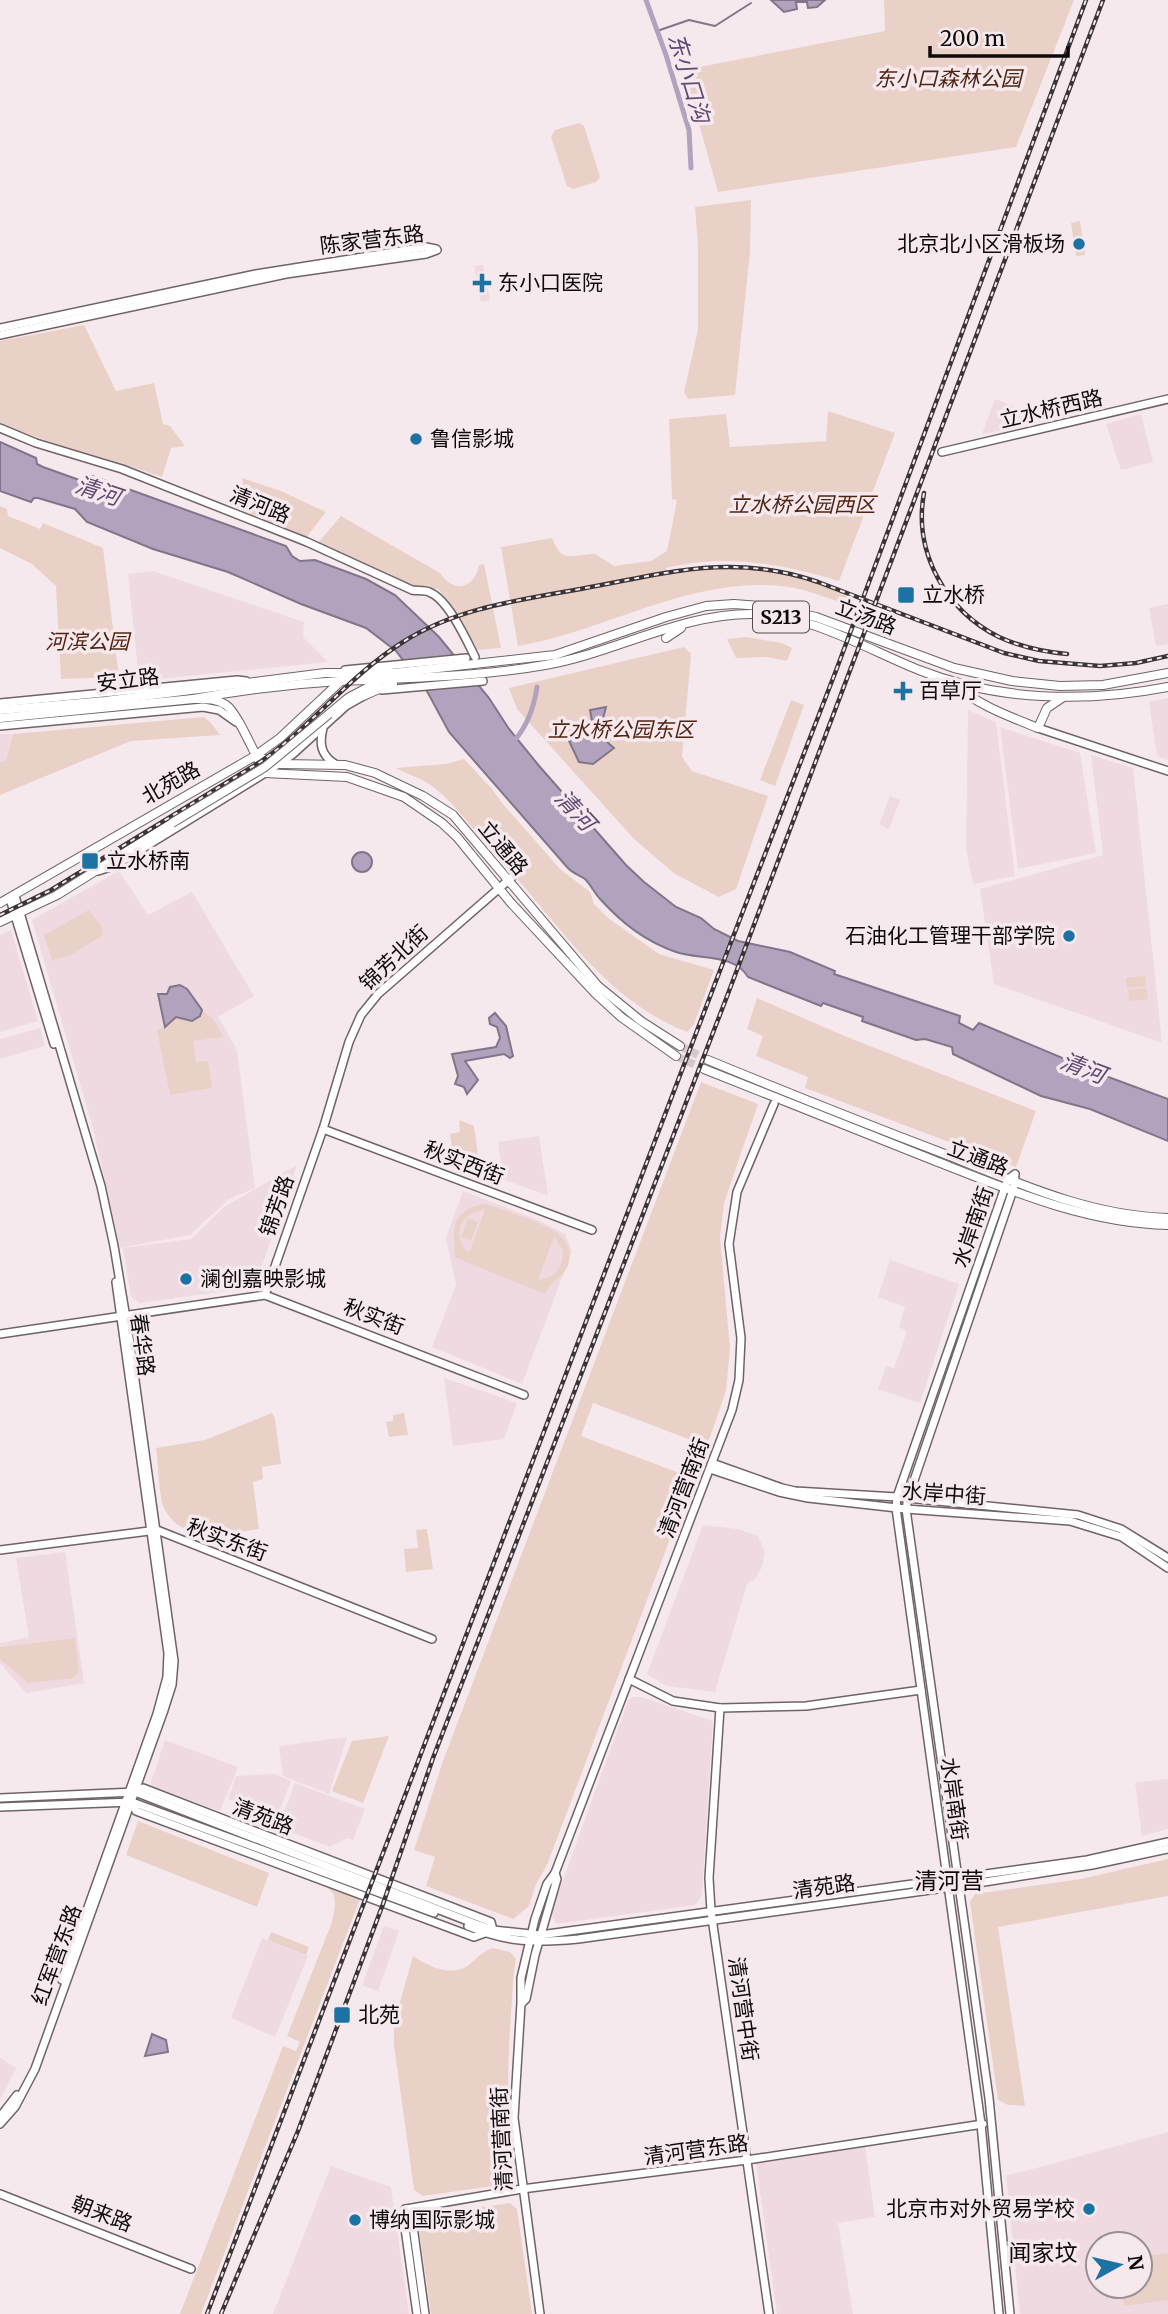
<svg xmlns="http://www.w3.org/2000/svg" width="1168" height="2314" font-family="Merriweather,'Noto Sans SC',serif">
  <style>
    .built { fill: #efdae2; fill-rule: evenodd }
    .green { fill: #ead1c8; fill-rule: evenodd }
    .water { fill: #b1a3be; stroke: #807589; stroke-width: 2 }
    .lines { fill: none; stroke-linecap: round; stroke-linejoin: round }
    .stream { stroke: #807589; stroke-width: 2 }
    .canal { stroke: #b1a3be; stroke-width: 5 }
    .primary-tunnel { stroke: #d3c8cb; stroke-width: 8; stroke-dasharray: 8 4; stroke-linecap: butt }
    .secondary-casing { stroke: #6f6367; stroke-width: 10 }
    .primary-casing { stroke: #6f6367; stroke-width: 10 }
    .secondary { stroke: #fff; stroke-width: 7 }
    .primary { stroke: #fff; stroke-width: 8 }
    .rail-casing { stroke: #3a3436; stroke-width: 4.5 }
    .rail { stroke: #f6e9ed; stroke-width: 2; stroke-dasharray: 5; stroke-linecap: butt }
    .primary-bridge-casing { stroke: #6f6367; stroke-width: 10; stroke-linecap: butt }
    .primary-bridge { stroke: #fff; stroke-width: 8 }
    .poi-dot { fill: #1c73a3; stroke: #f6e9ed; stroke-width: 2.5 }
    .labels { text-anchor: middle; stroke-width: 7; stroke-linejoin: round; paint-order: stroke }
    .shield { fill: #f6e9ed; stroke: #544d50; stroke-width: 2 }
    .shield-label { font-size: 19px; font-weight: bold; fill: #0e0a0c }
    .park-label { font-size: 21px; font-style: italic; fill: #502413; stroke: #f6e9ed }
    .street-label { font-size: 21px; fill: #0e0a0c; stroke: #f6e9ed }
    .poi-label { font-size: 21px; fill: #0e0a0c; stroke: #f6e9ed; text-anchor: start }
    .water-label { font-size: 23px; font-style: italic; fill: #604a74; stroke: #f6e9ed }
    .neighbourhood-label { font-size: 23px; fill: #0e0a0c; stroke: #f6e9ed }
  </style>
  <rect width="100%" height="100%" fill="#f6e9ed"/>
  <g class="built">
    <polygon points="483,265 490,300 481,302 474,266"/>
    <polygon points="995,399 1031,413 1027,425 982,434"/>
    <polygon points="1141,414 1153,462 1121,470 1106,424"/>
    <polygon points="153,571 304,622 303,637 328,662 139,681 128,574"/>
    <polygon points="1168,604 1168,644 1156,646 1149,608"/>
    <polygon points="1168,698 1168,760 1157,756 1149,702"/>
    <polygon points="968,710 996,722 1015,876 973,884 966,849"/>
    <polygon points="1000,727 1080,753 1096,853 1018,869"/>
    <polygon points="0,734 13,734 6,761 0,762"/>
    <polygon points="1091,755 1133,768 1162,1043 994,984 980,889 1103,855"/>
    <polygon points="890,796 900,800 889,829 879,824"/>
    <polygon points="119,871 148,915 192,892 254,996 218,1017 237,1050 255,1188 229,1199 190,1235 120,1248 93,1128 32,920"/>
    <polygon points="11,930 38,1021 0,1032 0,935"/>
    <polygon points="40,1028 45,1046 0,1059 0,1039"/>
    <polygon points="539,1136 548,1196 503,1179 498,1142"/>
    <polygon points="297,1165 257,1280 252,1285 234,1290 140,1303 131,1297 123,1248 191,1239 224,1207"/>
    <polygon points="463,1191 536,1219 565,1234 572,1251 522,1384 432,1347 456,1285 446,1238"/>
    <polygon points="890,1260 959,1284 920,1403 878,1389 886,1366 894,1368 907,1331 899,1327 905,1307 878,1297"/>
    <polygon points="444,1378 517,1403 504,1439 453,1446"/>
    <polygon points="703,1525 738,1529 758,1536 765,1552 762,1567 755,1579 747,1584 715,1692 667,1686 647,1674"/>
    <polygon points="65,1552 84,1683 26,1693 0,1663 0,1643 29,1637 16,1558"/>
    <polygon points="633,1697 641,1697 713,1721 702,1895 695,1905 556,1924 551,1913 628,1701"/>
    <polygon points="347,1737 329,1794 283,1776 279,1746"/>
    <polygon points="165,1740 238,1767 220,1811 152,1786 151,1782"/>
    <polygon points="275,1774 291,1781 277,1817 228,1799 236,1776"/>
    <polygon points="1168,1779 1168,1829 1142,1836 1135,1783"/>
    <polygon points="295,1783 365,1809 353,1840 347,1838 330,1847 278,1827"/>
    <polygon points="384,1926 399,1931 378,1991 362,1985"/>
    <polygon points="262,1938 308,1956 275,2037 231,2018"/>
    <polygon points="0,2058 16,2068 0,2100"/>
    <path d="M1168 2132V2314H1020L1006 2175 1029 2170ZM1098 2244H1140V2286H1098Z"/>
    <polygon points="865,2146 875,2217 838,2223 853,2314 777,2314 756,2163"/>
    <polygon points="331,2166 391,2187 409,2314 273,2314"/>
  </g>
  <g class="green">
    <polygon points="884,0 1074,0 1016,147 718,192 684,70 885,31"/>
    <polygon points="579,123 584,126 600,177 596,182 573,189 567,186 551,137 555,130"/>
    <polygon points="751,200 750,252 735,395 688,399 684,392 698,330 698,246 695,207"/>
    <polygon points="1080,221 1085,255 1076,256 1071,223"/>
    <path d="M84 325 116 391 154 383 163 424 170 426 185 446 171 448 162 477C109 458 53 445 0 424V341Z"/>
    <path d="M828 411 895 433 839 581C782 564 725 553 666 568L668 573C741 566 779 566 848 593V605C826 598 804 588 781 586 689 577 606 631 518 646L501 547 552 538C562 565 572 554 595 554L614 566 651 561 667 551 677 500 672 499 669 419 726 414 730 447 826 441Z"/>
    <polygon points="242,478 281,491 326,512 305,539 249,517"/>
    <polygon points="0,506 7,509 8,516 40,529 43,523 103,548 119,677 61,679 56,586 32,564 0,548"/>
    <path d="M341 516 440 573C453 593 474 590 479 565L484 564 501 648 477 650 453 607 438 589 413 586 356 559 317 544Z"/>
    <polygon points="746,637 782,643 792,648 787,661 767,657 736,658 727,639"/>
    <polygon points="684,647 691,654 682,757 692,771 768,796 736,889 719,897 675,874 634,839 517,709 509,688"/>
    <polygon points="791,700 804,705 775,786 760,780"/>
    <polygon points="204,717 211,723 220,735 131,741 0,795 0,762 6,761 13,734"/>
    <path d="M464 759 492 789 502 803 560 869 590 892 594 904 608 918 659 954 714 970 694 1024 687 1032C617 1005 573 945 526 889 513 873 497 858 484 842 467 822 451 799 429 784 419 777 406 774 395 768L446 764Z"/>
    <polygon points="89,910 103,929 102,936 69,956 52,960 44,935"/>
    <polygon points="1145,976 1146,986 1127,988 1126,978"/>
    <polygon points="1146,988 1148,999 1129,1001 1128,990"/>
    <polygon points="757,998 847,1037 1036,1111 1016,1167 805,1088 808,1077 756,1056 763,1036 747,1029"/>
    <polygon points="202,1010 214,1020 223,1037 193,1041 196,1062 208,1061 212,1088 170,1095 157,1030 169,1024 176,1017 200,1016"/>
    <polygon points="701,1082 758,1104 724,1203 720,1238 730,1348 726,1391 707,1446 593,1403 581,1436 693,1478 547,1865 536,1884 529,1906 513,1919 426,1886 435,1857 414,1850 443,1761"/>
    <polygon points="459,1120 474,1126 480,1170 465,1164 464,1158 453,1155 450,1134 460,1132"/>
    <path d="M485 1204C499 1207 512 1213 526 1218 546 1226 577 1236 568 1265 563 1278 550 1281 545 1294L454 1257C456 1248 454 1242 454 1234 454 1215 468 1206 485 1204ZM485 1210 469 1253C450 1236 461 1211 485 1210ZM554 1237 563 1251C563 1268 555 1278 538 1280Z"/>
    <polygon points="468,1218 478,1222 471,1240 461,1237"/>
    <path d="M272 1413 275 1419 281 1464 262 1467 263 1479 253 1482 259 1529C227 1533 183 1545 164 1508 159 1498 158 1461 156 1448L205 1440Z"/>
    <polygon points="404,1413 408,1435 389,1437 386,1422 393,1421 393,1415"/>
    <polygon points="427,1529 433,1569 406,1572 404,1549 418,1548 416,1530"/>
    <polygon points="75,1638 79,1671 74,1678 28,1683 0,1659 0,1647"/>
    <polygon points="389,1736 363,1803 332,1791 352,1741"/>
    <polygon points="138,1821 269,1873 257,1907 126,1855"/>
    <polygon points="1168,1859 1168,1896 998,1927 1025,2106 1008,2105 998,2100 970,1902 975,1894 1081,1879"/>
    <polygon points="323,1884 360,1899 201,2314 180,2314 283,2046 296,2051 300,2042 287,2036 332,1922 335,1906 334,1894"/>
    <polygon points="271,1932 309,1947 306,1955 268,1940"/>
    <path d="M493 1948 510 1952 516 1959C512 1979 513 1993 511 2013 507 2068 507 2122 513 2177L507 2184 423 2196 414 2190 394 2045V2023L413 1956C429 1967 453 1978 470 1964 478 1957 483 1951 493 1948Z"/>
    <polygon points="510,2203 517,2209 532,2314 431,2314 418,2222 425,2215"/>
    <polygon points="1168,2253 1168,2300 1124,2306 1121,2286 1140,2286 1140,2257"/>
  </g>
  <g class="water">
    <polygon points="771,0 825,0 817,7 808,8 807,2 796,2 797,9 784,12"/>
    <path d="M0 442 36 458 37 464 43 467 85 482 92 476 286 546 292 556 300 561 315 560 366 579 395 595 439 637 489 698 509 729 540 767 626 865 644 882 676 907 701 918 714 929 738 941 790 952 835 971 834 974 960 1016 959 1023 973 1030 979 1023 1103 1075 1168 1099V1141L1090 1109 1041 1096 953 1054 952 1047 925 1039 916 1040 862 1021 863 1017 823 1003 821 1006 748 977C734 953 699 960 676 952 645 941 623 924 601 900 595 894 591 885 585 879 579 875 572 873 567 867L449 732 428 693 396 651 366 628 301 604 228 572 153 549 87 522 75 509 38 498H34L31 502 0 491Z"/>
    <path d="M606 707C601 727 596 734 614 748L593 764 579 762 569 741 579 732 582 736H588L594 733 590 710Z"/>
    <circle cx="362" cy="862" r="10"/>
    <polygon points="180,985 187,989 202,1010 200,1016 192,1021 176,1017 165,1027 158,994 167,994 170,987"/>
    <polygon points="495,1013 506,1026 513,1056 510,1058 504,1054 465,1061 478,1080 467,1094 464,1087 455,1084 458,1076 452,1054 496,1047 500,1038 497,1027 490,1024 489,1018"/>
    <polygon points="152,2034 166,2040 168,2052 145,2056"/>
  </g>
  <g class="lines">
    <polyline class="stream" points="657,31 689,20 715,26 751,3"/>
    <g class="canal">
      <polyline points="646,0 666,55 689,130 691,168"/>
      <path d="M514 741C528 725 534 708 537 687"/>
    </g>
    <g class="primary-tunnel">
      <polyline points="680,1046 708,1060"/>
      <polyline points="676,1056 704,1069"/>
    </g>
    <defs>
      <g id="secondary">
        <polyline points="0,328 256,274 426,247 436,249"/>
        <polyline points="0,335 286,274 426,254 437,250"/>
        <path d="M0 428 36 443 122 469 307 542 412 590C417 591 425 590 429 592 448 599 466 639 475 657"/>
        <polyline points="942,452 1168,399"/>
        <polyline points="345,670 466,658"/>
        <polyline points="382,690 483,681"/>
        <polyline points="0,703 237,680 246,681"/>
        <polyline points="0,726 203,707 219,710 236,722"/>
        <path d="M323 728C319 744 321 755 335 764"/>
        <polyline points="1038,728 1168,771"/>
        <polyline points="98,871 114,866 265,773 293,754 346,706 367,694"/>
        <polyline points="10,899 54,1044"/>
        <polyline points="323,1129 592,1230"/>
        <polyline points="265,1295 323,1129 349,1042 361,1015 378,994 512,877"/>
        <polyline points="0,1334 265,1295 524,1395"/>
        <polyline points="712,1463 782,1488 795,1491 897,1497 1078,1515 1121,1529 1168,1558"/>
        <polyline points="710,1469 779,1492 808,1498 906,1509 1070,1521 1122,1537 1168,1568"/>
        <polyline points="0,1550 157,1530 432,1639"/>
        <polyline points="629,1679 673,1701 720,1708 806,1706 921,1690"/>
        <polyline points="720,1708 709,1878 711,1911 769,2314"/>
        <polyline points="135,1792 143,1788 491,1922 493,1930"/>
        <polyline points="0,1798 135,1792 473,1923 493,1930 540,1935 1087,1860 1168,1842"/>
        <polyline points="132,1802 136,1811 474,1937 485,1933"/>
        <polyline points="0,1807 132,1802 434,1913"/>
        <path d="M468 1926C508 1943 535 1943 578 1939L959 1886 1092 1865 1168 1849"/>
        <polyline points="62,1980 157,1714 167,1677 168,1653 116,1282"/>
        <polyline points="522,2003 526,1999 535,1955 557,1879 555,1873"/>
        <polyline points="0,2117 17,2095"/>
        <polyline points="0,2124 15,2107 35,2069 164,1710 172,1685 174,1661 128,1330 114,1246 101,1186 15,896"/>
        <polyline points="0,2194 191,2269"/>
        <polyline points="405,2209 404,2221 417,2314"/>
        <polyline points="406,2209 522,2189 747,2160 983,2124"/>
        <polyline points="406,2209 412,2219 425,2314"/>
        <polyline points="540,2314 514,2118 521,2003 521,1978 535,1919 547,1884 555,1873 732,1410 739,1380 741,1338 729,1244 737,1192 774,1104"/>
        <polyline points="999,2314 981,2124 896,1508 897,1497 1003,1193 1008,1179 1015,1174"/>
        <polyline points="1010,2314 989,2098 906,1509 908,1498 1013,1190 1015,1178"/>
      </g>
      <g id="primary">
        <polyline points="666,638 681,628"/>
        <path d="M953 683C977 705 1008 716 1038 728L1047 708 1062 698"/>
        <polyline points="363,696 393,683"/>
        <path d="M193 699C241 690 290 684 339 681 408 678 477 677 545 665 615 653 681 613 754 614 809 614 869 650 919 670 997 701 1086 703 1168 687"/>
        <polyline points="0,710 105,701 325,673 394,673 555,655 666,617 706,606 734,604 773,607 816,617 954,668 1012,681 1060,686 1103,685 1168,673"/>
        <polyline points="329,714 348,698 378,682"/>
        <path d="M0 718 193 699C204 699 216 698 226 705 238 713 256 758 265 773L347 777 404 797 442 823 457 837 511 903 595 993 621 1017 676 1056"/>
        <polyline points="255,756 280,764 345,765 375,773 423,796 453,815 598,986 641,1021 680,1046"/>
        <polyline points="0,903 255,756 280,738 342,680"/>
        <polyline points="0,922 57,895 172,823"/>
        <path d="M708 1060C788 1093 869 1125 950 1156 1020 1184 1091 1216 1168 1218"/>
        <path d="M704 1069C780 1099 856 1130 933 1160 1009 1190 1085 1223 1168 1225"/>
      </g>
    </defs>
    <use href="#secondary" class="secondary-casing"/>
    <use href="#primary" class="primary-casing"/>
    <use href="#secondary" class="secondary"/>
    <use href="#primary" class="primary"/>
    <defs>
      <g id="rail">
        <path d="M924 493C913 552 946 611 999 637 1021 647 1044 652 1067 654"/>
        <path d="M0 915 51 890 260 762C311 727 350 675 403 642 461 605 530 599 596 586 640 578 684 567 728 567 759 567 789 572 818 582L1004 653 1039 661 1100 666 1136 663 1168 656"/>
        <polyline points="207,2314 716,981 837,668 1086,0"/>
        <polyline points="221,2314 298,2131 383,1904 433,1758 726,999 1103,0"/>
      </g>
    </defs>
    <use href="#rail" class="rail-casing"/>
    <use href="#rail" class="rail"/>
    <defs>
      <polyline id="primary-bridge" points="172,823 265,767 329,714"/>
    </defs>
    <use href="#primary-bridge" class="primary-bridge-casing"/>
    <use href="#primary-bridge" class="primary-bridge"/>
  </g>
  <g class="poi-dot">
    <circle cx="1079" cy="244" r="7"/>
    <path d="M478.5 272.5h7v7h7v7h-7v7h-7v-7h-7v-7h7z"/>
    <circle cx="416" cy="439" r="7"/>
    <rect x="897" y="586" width="18" height="18" rx="3.5"/>
    <path d="M899.5 680.5h7v7h7v7h-7v7h-7v-7h-7v-7h7z"/>
    <rect x="81" y="852" width="18" height="18" rx="3.5"/>
    <circle cx="1069" cy="936" r="7"/>
    <circle cx="186" cy="1279" r="7"/>
    <rect x="333" y="2006" width="18" height="18" rx="3.5"/>
    <circle cx="1089" cy="2209" r="7"/>
    <circle cx="355" cy="2220" r="7"/>
  </g>
  <g class="labels">
    <rect class="shield" x="753" y="601.5" width="56" height="31" rx="5"/>
    <g class="shield-label">
      <text x="781" y="624">S213</text>
    </g>
    <g class="park-label">
      <text x="948" y="86">东小口森林公园</text>
      <text x="802" y="512">立水桥公园西区</text>
      <text x="87" y="649">河滨公园</text>
      <text x="621" y="737">立水桥公园东区</text>
    </g>
    <g class="street-label">
      <text transform="translate(372 240) rotate(-7)" y="7">陈家营东路</text>
      <text transform="translate(1051 409) rotate(-13)" y="7">立水桥西路</text>
      <text transform="translate(260 505) rotate(22)" y="7">清河路</text>
      <text transform="translate(866 617) rotate(21)" y="7">立汤路</text>
      <text transform="translate(128 680) rotate(-7)" y="7">安立路</text>
      <text transform="translate(171 783) rotate(-30)" y="7">北苑路</text>
      <text transform="translate(503 848) rotate(50)" y="7">立通路</text>
      <text transform="translate(394 958) rotate(-43)" y="7">锦芳北街</text>
      <text transform="translate(978 1158) rotate(21)" y="7">立通路</text>
      <text transform="translate(464 1163) rotate(21)" y="7">秋实西街</text>
      <text transform="translate(277 1206) rotate(-71)" y="7">锦芳路</text>
      <text transform="translate(973 1227) rotate(-71)" y="7">水岸南街</text>
      <text transform="translate(374 1317) rotate(21)" y="7">秋实街</text>
      <text transform="translate(142 1345) rotate(82)" y="7">春华路</text>
      <text transform="translate(684 1488) rotate(-69)" y="7">清河营南街</text>
      <text transform="translate(944 1494) rotate(4)" y="7">水岸中街</text>
      <text transform="translate(227 1540) rotate(20)" y="7">秋实东街</text>
      <text transform="translate(954 1799) rotate(82)" y="7">水岸南街</text>
      <text transform="translate(263 1817) rotate(21)" y="7">清苑路</text>
      <text transform="translate(824 1887) rotate(-8)" y="7">清苑路</text>
      <text transform="translate(57 1955) rotate(-70)" y="7">红军营东路</text>
      <text transform="translate(743 2009) rotate(82)" y="7">清河营中街</text>
      <text transform="translate(502 2139) rotate(-93)" y="7">清河营南街</text>
      <text transform="translate(696 2150) rotate(-8)" y="7">清河营东路</text>
      <text transform="translate(102 2214) rotate(21)" y="7">朝来路</text>
    </g>
    <g class="poi-label">
      <text x="1065" y="251" text-anchor="end">北京北小区滑板场</text>
      <text x="498" y="290">东小口医院</text>
      <text x="430" y="446">鲁信影城</text>
      <text x="922" y="602">立水桥</text>
      <text x="919" y="698">百草厅</text>
      <text x="106" y="868">立水桥南</text>
      <text x="1055" y="943" text-anchor="end">石油化工管理干部学院</text>
      <text x="200" y="1286">澜创嘉映影城</text>
      <text x="358" y="2022">北苑</text>
      <text x="1075" y="2216" text-anchor="end">北京市对外贸易学校</text>
      <text x="369" y="2227">博纳国际影城</text>
    </g>
    <g class="water-label">
      <text transform="translate(689 78) rotate(73)" y="8">东小口沟</text>
      <text transform="translate(98 491) rotate(18)" y="8">清河</text>
      <text transform="translate(575 810) rotate(47)" y="8">清河</text>
      <text transform="translate(1083 1068) rotate(21)" y="8">清河</text>
    </g>
    <g class="neighbourhood-label">
      <text x="949" y="1889">清河营</text>
      <text x="1043" y="2261">闻家坟</text>
    </g>
  </g>
  <g transform="translate(1119 2265) rotate(82)"><circle r="33" fill="#f6e9ed" stroke="#999093" stroke-width="2"/>
  <path d="M0-5L12 26L0 18L-12 26Z" fill="#1c73a3"/>
  <text y="-10" font-size="19" font-weight="bold" text-anchor="middle" fill="#0e0a0c">N</text>
  </g>
  <path d="M930 46v10h138v-10" fill="none" stroke="#0e0a0c" stroke-width="3.5"/>
  <text x="940" y="46" font-size="21" fill="#0e0a0c" stroke="#f6e9ed" stroke-width="5" paint-order="stroke">200 m</text>
</svg>
